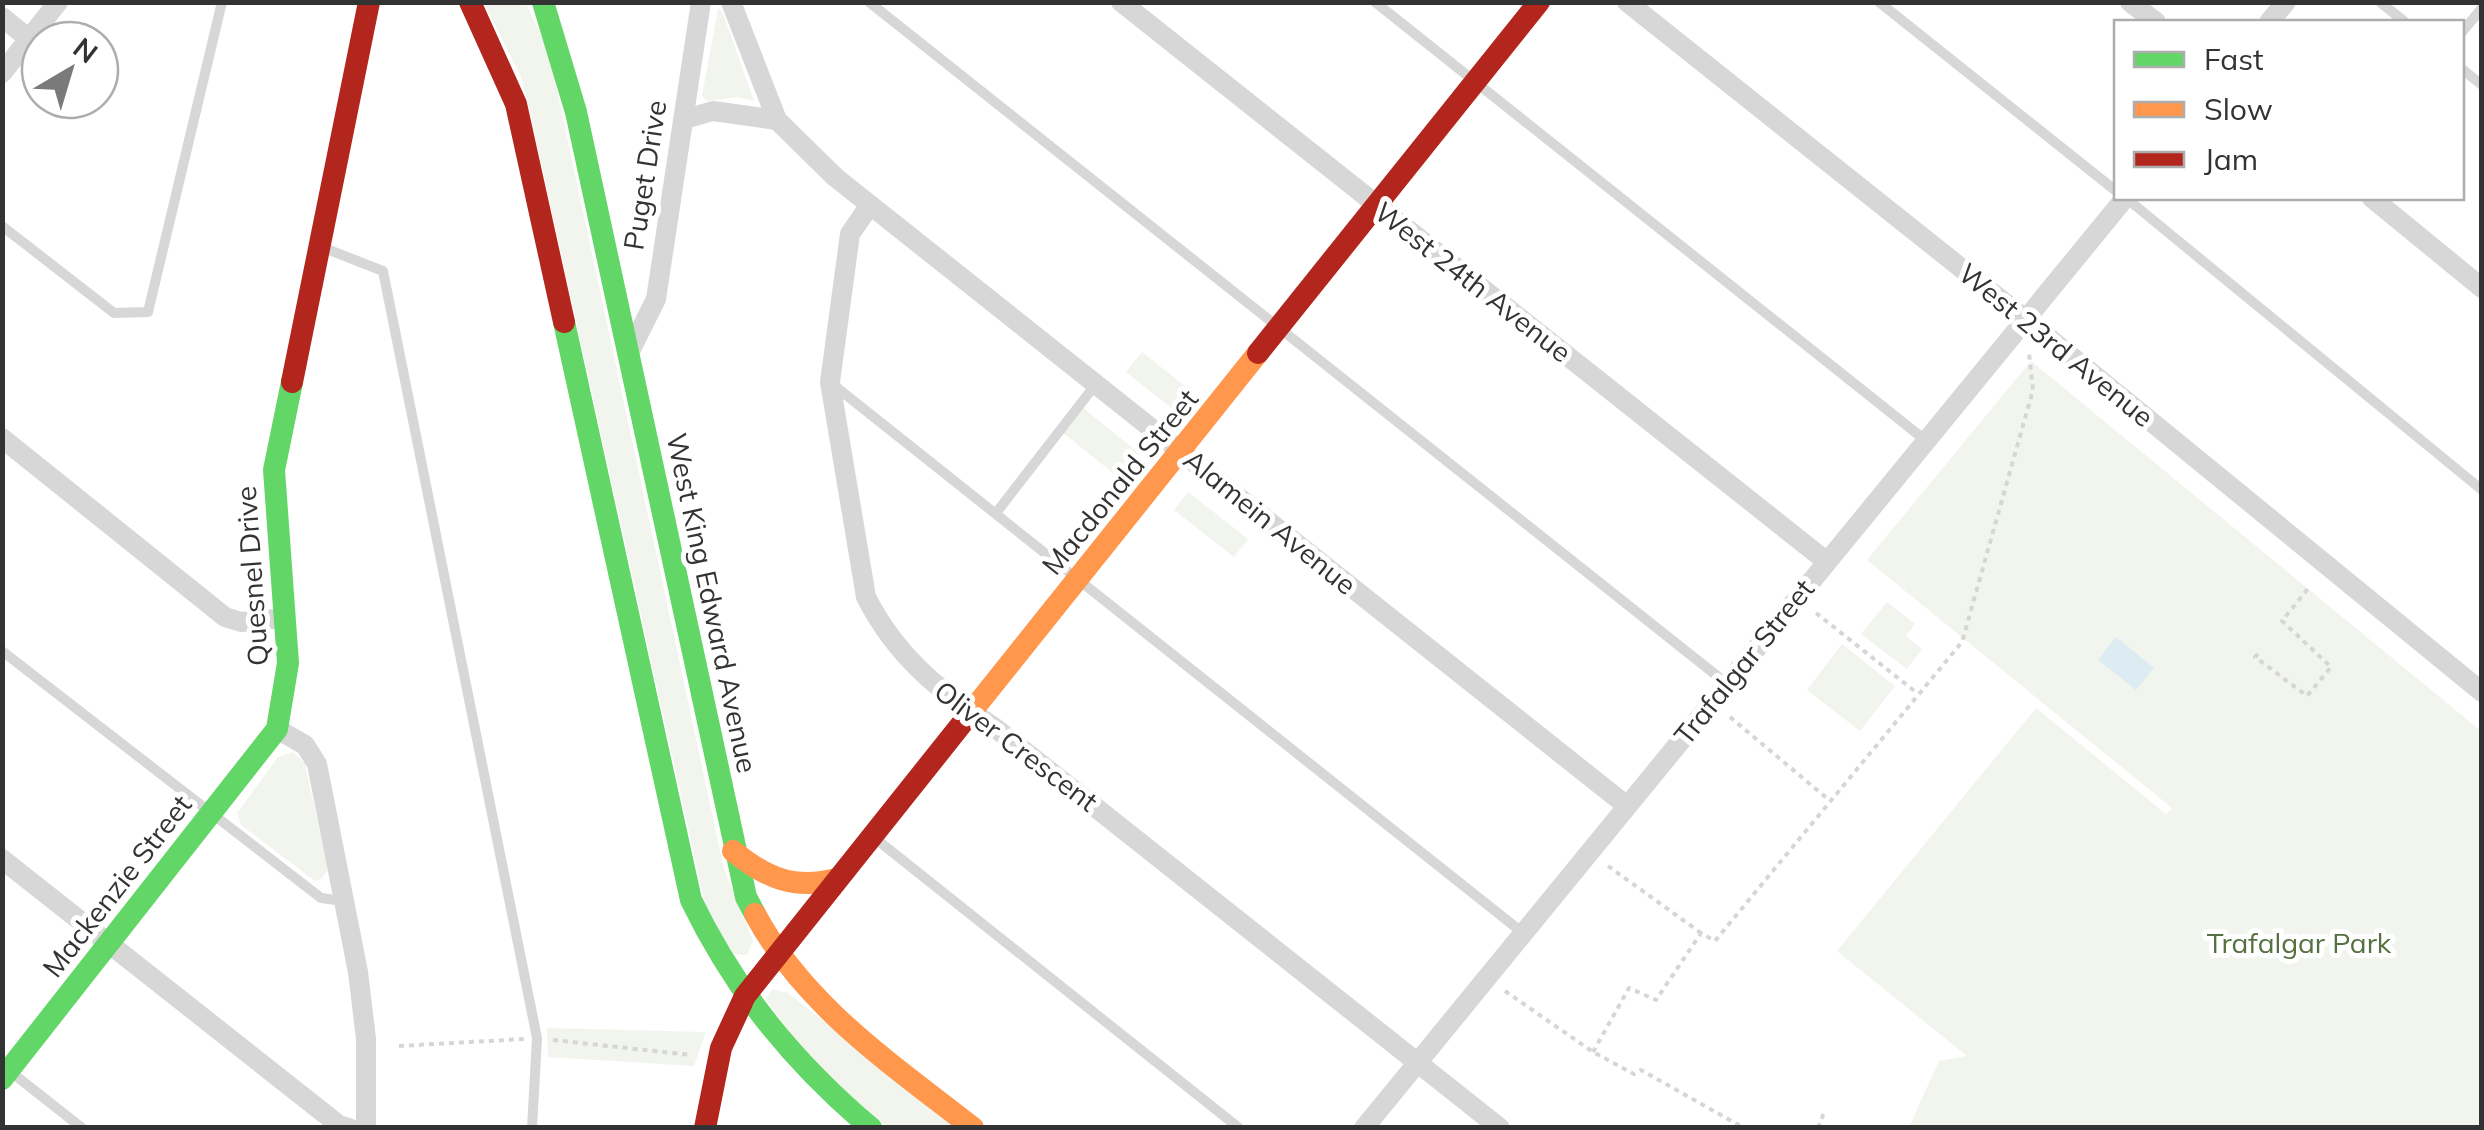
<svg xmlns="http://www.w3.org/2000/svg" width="2484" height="1130" font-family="Mulish,sans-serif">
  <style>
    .green { fill: #f1f5ed }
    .water { fill: #ddebf3 }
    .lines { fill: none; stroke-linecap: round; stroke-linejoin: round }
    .path { stroke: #d6d6d6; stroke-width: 4; stroke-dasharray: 5 5; stroke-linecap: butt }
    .lane { stroke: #d7d7d7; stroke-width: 10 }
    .street { stroke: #d7d7d7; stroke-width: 20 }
    .fast { stroke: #63d668; stroke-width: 22 }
    .slow { stroke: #ff974d; stroke-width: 22 }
    .jam { stroke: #b3261e; stroke-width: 22 }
    .labels { text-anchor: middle; stroke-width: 10; stroke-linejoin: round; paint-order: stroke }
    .street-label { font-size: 28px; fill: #333; stroke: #fff }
    .park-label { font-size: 28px; fill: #56703f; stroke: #fff }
  </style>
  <rect width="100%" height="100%" fill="#fff"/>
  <g class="green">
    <polygon points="484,3 526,3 549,53 724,869 753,941 747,955 732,954 705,904 530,113 521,77"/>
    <polygon points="718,9 722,11 754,101 738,97 707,101 702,96"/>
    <polygon points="1142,352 1190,390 1174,410 1126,372"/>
    <polygon points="2031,361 2481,731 2481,1127 1909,1127 1939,1061 1967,1056 1837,951 2036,708 2166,814 2172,808 1867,560"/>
    <polygon points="1083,408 1140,454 1118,477 1062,432"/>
    <polygon points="1188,492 1248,539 1234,557 1174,510"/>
    <polygon points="1887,602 1915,624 1906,636 1922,649 1907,669 1861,634"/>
    <polygon points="1842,644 1895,686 1860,731 1807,690"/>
    <polygon points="293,752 305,764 328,870 320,880 315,881 241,825 237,813 278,757"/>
    <polygon points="772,989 788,993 956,1127 888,1127 819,1070 765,999"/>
    <polygon points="547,1028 705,1032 706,1032 694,1066 548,1057"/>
  </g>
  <polygon class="water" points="2116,637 2154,668 2136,690 2098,660"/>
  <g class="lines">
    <g class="path">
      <polyline points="1816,613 1917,693"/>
      <polyline points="2258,654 2255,657 2307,696 2331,667 2282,621 2310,586"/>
      <polyline points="1730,717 1829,800"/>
      <polyline points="1608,866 1701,933"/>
      <polyline points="1505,991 1593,1052 1634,1074 1641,1070 1744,1128"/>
      <polyline points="553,1040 691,1055"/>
      <polyline points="399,1046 524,1039"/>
      <polyline points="1593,1052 1629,988 1656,1000 1701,933 1715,941 1962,642 2033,390 2029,353"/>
      <polyline points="1818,1128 1825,1110"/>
    </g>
    <g class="lane">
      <polyline points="869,2 1726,683"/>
      <polyline points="1375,2 1925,440"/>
      <polyline points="1879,2 2116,191"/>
      <polyline points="2380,2 2405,22"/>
      <polyline points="2462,32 2482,8"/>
      <polyline points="2462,69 2482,85"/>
      <polyline points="2126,198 2482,490"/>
      <polyline points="2,226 114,313 148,312 222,2"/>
      <polyline points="324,248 383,271 537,1038 532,1128"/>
      <polyline points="831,383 1523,933"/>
      <polyline points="996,513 1096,384"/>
      <polyline points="2,651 321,898 343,901"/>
      <polyline points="876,839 1239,1128"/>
      <polyline points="11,1072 82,1128"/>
    </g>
    <g class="street">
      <polyline points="731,2 777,120 835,177 1627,806"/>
      <polyline points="1121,2 1826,561"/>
      <polyline points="1627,2 2044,334 2482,692"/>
      <polyline points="2130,2 2156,22"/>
      <polyline points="2,17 29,39"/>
      <polyline points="2269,22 2286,2"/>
      <polyline points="2,73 58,2"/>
      <polyline points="685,119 713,111 777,120"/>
      <polyline points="2372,198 2482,288"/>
      <path d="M870 205 850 234 830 382 866 597C896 656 939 691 994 727L1500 1128"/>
      <polyline points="630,351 656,299 701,2"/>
      <polyline points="2,438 225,617 241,622 285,618"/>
      <polyline points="277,729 305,745 317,764 358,972 366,1039 366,1128"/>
      <polyline points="2,859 339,1125 349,1128"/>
      <polyline points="1364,1128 2125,198"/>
    </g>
    <g class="fast">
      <polyline points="543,2 576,112 746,897 755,914"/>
      <path d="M564 322 691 900C735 991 794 1063 871 1128"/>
      <polyline points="2,1079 277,729 288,663 274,470 292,382"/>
    </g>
    <g class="slow">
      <polyline points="964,721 1258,353"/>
      <path d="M733 851C766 878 794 890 837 879"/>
      <path d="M755 914C804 1006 893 1065 973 1128"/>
    </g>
    <g class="jam">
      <polyline points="470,2 516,104 564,322"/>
      <polyline points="1258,353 1539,2"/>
      <polyline points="292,382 369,2"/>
      <polyline points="705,1128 721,1048 745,996 964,721"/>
    </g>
  </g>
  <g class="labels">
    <g class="street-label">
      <text transform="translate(645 175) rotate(-81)" y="10">Puget Drive</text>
      <text transform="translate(1473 282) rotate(38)" y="10">West 24th Avenue</text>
      <text transform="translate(2056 345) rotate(39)" y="10">West 23rd Avenue</text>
      <text transform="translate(1120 482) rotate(-51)" y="10">Macdonald Street</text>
      <text transform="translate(1270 522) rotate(39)" y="10">Alamein Avenue</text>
      <text transform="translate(252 576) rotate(-94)" y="10">Quesnel Drive</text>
      <text transform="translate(712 603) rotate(78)" y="10">West King Edward Avenue</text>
      <text transform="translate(1744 662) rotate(-51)" y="10">Trafalgar Street</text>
      <text transform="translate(1016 746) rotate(37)" y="10">Oliver Crescent</text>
      <text transform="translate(117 886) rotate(-52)" y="10">Mackenzie Street</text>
    </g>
    <g class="park-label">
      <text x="2299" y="953">Trafalgar Park</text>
    </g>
  </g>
  <rect width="2484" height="1130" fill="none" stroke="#333333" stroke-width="10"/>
  <rect x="2114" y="20" width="350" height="180" fill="#ffffff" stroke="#adadad" stroke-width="2.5"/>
  <rect x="2134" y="52" width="50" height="15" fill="#63d668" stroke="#adadad" stroke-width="2.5"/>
  <text x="2204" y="70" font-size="30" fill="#333333">Fast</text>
  <rect x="2134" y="102" width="50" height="15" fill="#ff974d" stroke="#adadad" stroke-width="2.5"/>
  <text x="2204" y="120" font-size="30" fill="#333333">Slow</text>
  <rect x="2134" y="152" width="50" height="15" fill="#b3261e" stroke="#adadad" stroke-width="2.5"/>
  <text x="2204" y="170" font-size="30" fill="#333333">Jam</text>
  <g transform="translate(70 70) rotate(38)"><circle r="48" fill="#ffffff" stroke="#adadad" stroke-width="2.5"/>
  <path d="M0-8L18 38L0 25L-18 38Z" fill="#7a7a7a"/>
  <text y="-15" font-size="28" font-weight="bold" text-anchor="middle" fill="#333333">N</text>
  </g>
</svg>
